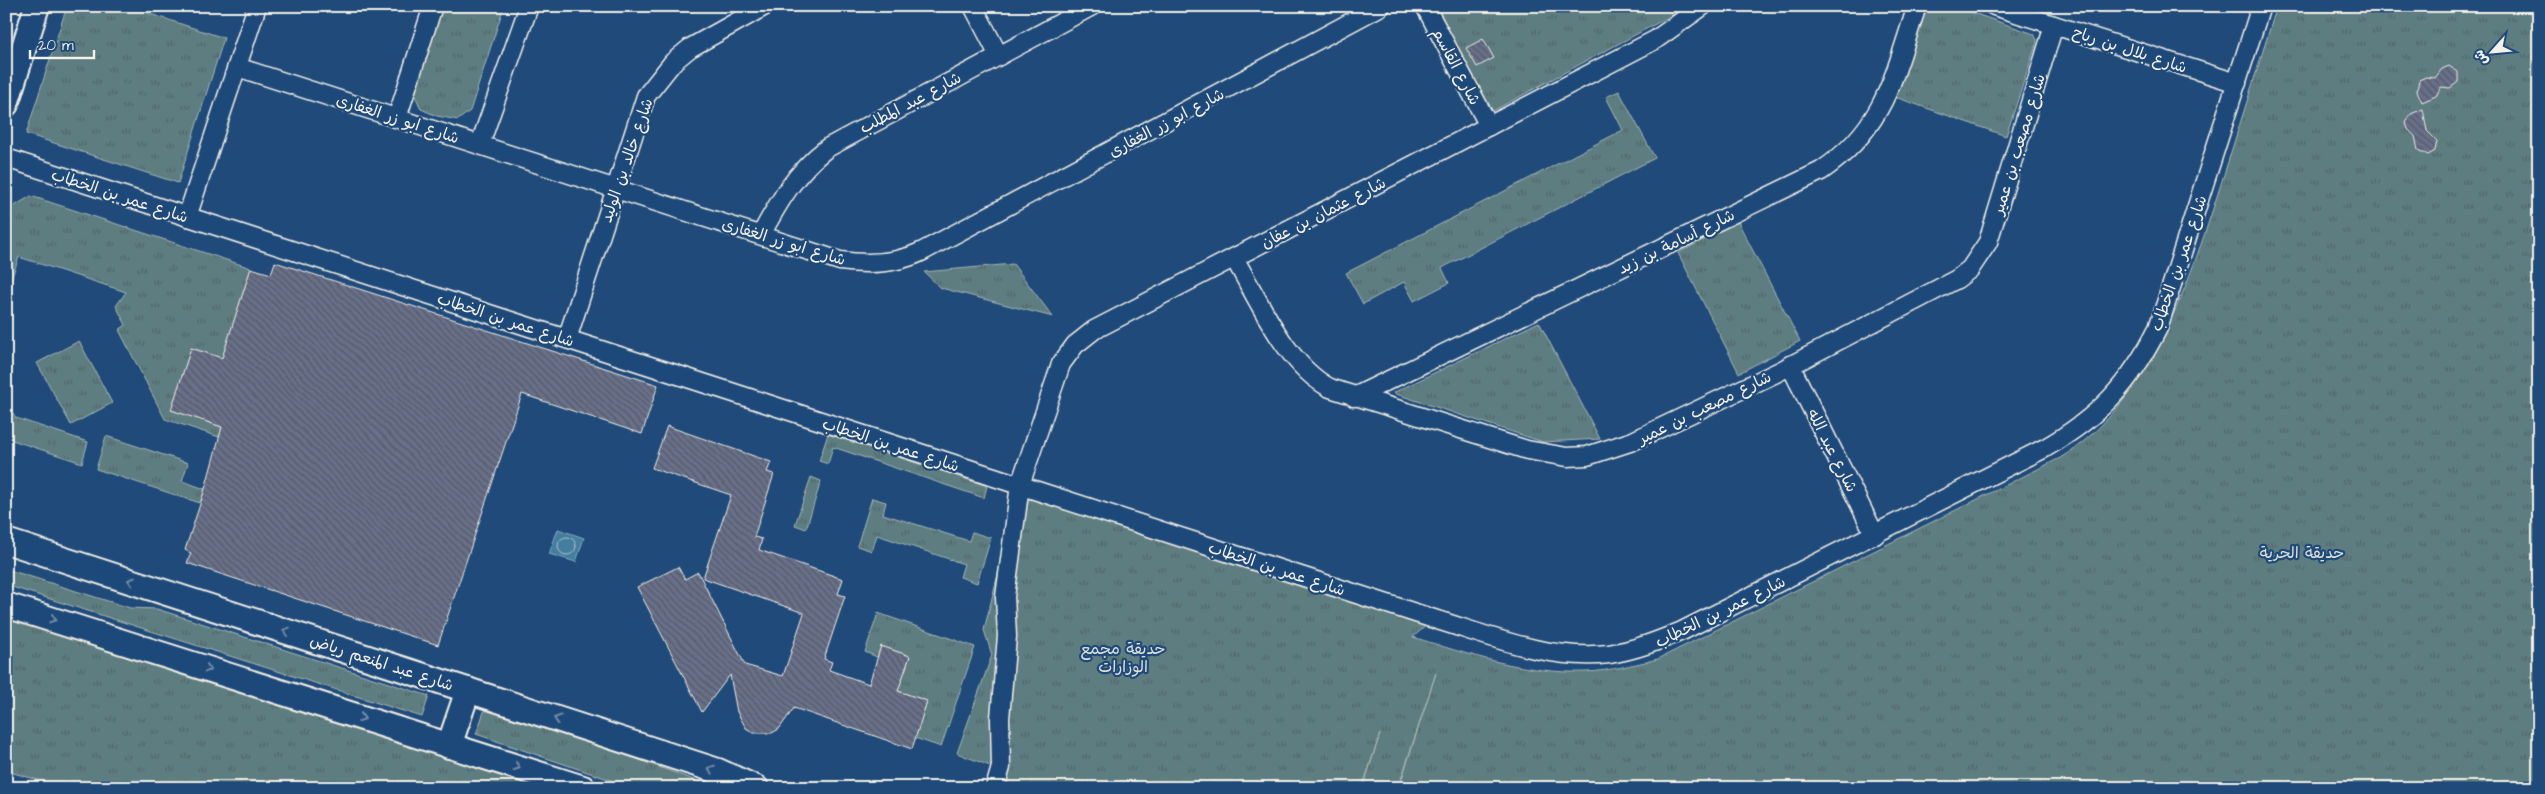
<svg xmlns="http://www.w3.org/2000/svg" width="2545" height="794" font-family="'Architects Daughter','Playpen Sans Arabic',sans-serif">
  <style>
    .park { fill: url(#park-tufts); stroke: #a8b7b4 }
    .water { fill: #447d9f; stroke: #8aabbc }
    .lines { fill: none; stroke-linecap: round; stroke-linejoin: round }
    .shore { stroke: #aec3cb; stroke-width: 1 }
    .building { fill: url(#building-back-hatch); stroke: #f4f1e8 }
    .street-casing { stroke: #f4f1e8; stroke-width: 21 }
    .secondary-casing { stroke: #f4f1e8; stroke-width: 28 }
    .street { stroke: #1f4a7a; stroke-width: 18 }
    .secondary { stroke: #1f4a7a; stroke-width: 24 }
    .oneway { stroke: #748da6 }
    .labels { text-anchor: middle; stroke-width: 4.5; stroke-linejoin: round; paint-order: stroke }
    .street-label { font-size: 16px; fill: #f4f1e8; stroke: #1f4a7a }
    .park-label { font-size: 16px; fill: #dde0d9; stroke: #1f4a7a }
  </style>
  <defs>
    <pattern id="park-tufts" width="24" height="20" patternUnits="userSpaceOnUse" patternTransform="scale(1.25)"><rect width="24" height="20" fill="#5d7d81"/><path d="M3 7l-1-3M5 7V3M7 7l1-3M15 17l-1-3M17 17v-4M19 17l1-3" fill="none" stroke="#546566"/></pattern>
    <pattern id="building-back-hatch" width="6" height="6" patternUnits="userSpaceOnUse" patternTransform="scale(1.25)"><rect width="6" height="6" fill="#676f8a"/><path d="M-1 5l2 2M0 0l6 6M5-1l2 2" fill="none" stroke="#565a65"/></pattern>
  </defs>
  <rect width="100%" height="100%" fill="#1f4a7a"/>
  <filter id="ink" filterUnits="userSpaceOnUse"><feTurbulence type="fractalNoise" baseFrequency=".02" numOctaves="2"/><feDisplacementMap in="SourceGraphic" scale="10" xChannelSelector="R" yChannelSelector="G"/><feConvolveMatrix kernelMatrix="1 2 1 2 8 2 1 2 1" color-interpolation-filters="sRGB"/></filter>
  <g filter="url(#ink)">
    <g class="park">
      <polygon points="67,6 126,6 224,38 178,183 26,134"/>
      <polygon points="442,6 504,6 470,111 458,120 437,116 421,109 414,93"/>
      <polygon points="1427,6 1682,6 1676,13 1487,114"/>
      <polygon points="1927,6 1953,6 2034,34 2037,40 2035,48 2006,136 1895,97"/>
      <path d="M2277 6H2539V788H1399L1436 673 1398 788H1363L1380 734 1362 788H988L995 768 957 753 992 655 984 630 1020 485 1434 619 1413 637C1469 655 1527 674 1586 672 1611 671 1635 664 1658 659L2060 458C2155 401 2195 265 2227 165 2244 112 2260 59 2277 6Z"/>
      <polygon points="1619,91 1655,158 1442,268 1449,283 1414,301 1404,282 1363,304 1346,273 1623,130 1606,97"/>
      <polygon points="31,196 251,268 222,358 191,348 171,410 222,427 219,437 165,419 119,330 126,325 116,306 126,292 19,257 6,294 6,211"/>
      <polygon points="1738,222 1800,341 1739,373 1678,253"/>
      <polygon points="1013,264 1053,317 941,288 924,272"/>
      <polygon points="1539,322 1600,439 1543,442 1393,393"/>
      <polygon points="79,341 112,403 71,425 37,363"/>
      <polygon points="6,402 16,418 88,442 82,463 6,438"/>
      <polygon points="828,434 987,486 984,498 833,447 828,464 819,461"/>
      <polygon points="106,436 188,463 182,481 205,489 200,503 96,469"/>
      <polygon points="811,477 821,481 806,529 795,525"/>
      <polygon points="872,498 886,502 883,514 969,541 972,532 991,538 977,583 960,577 964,564 877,535 872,551 857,546"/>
      <polygon points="6,569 130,608 157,609 429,696 422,717 6,585"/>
      <polygon points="878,613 975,647 941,747 915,738 927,701 898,691 910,656 881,646 877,657 865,652"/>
      <polygon points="6,617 549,788 67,788 6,771"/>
      <polygon points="485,709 618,752 716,788 634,788 476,734"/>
    </g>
    <polygon class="water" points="558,529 584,538 576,562 549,554"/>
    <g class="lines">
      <circle class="shore" cx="567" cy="546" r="9"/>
    </g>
    <g class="building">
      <polygon points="1483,39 1494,58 1477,67 1466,48"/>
      <polygon points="2449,66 2458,72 2458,82 2450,88 2441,87 2436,96 2422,102 2417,91 2419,80 2426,77 2435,78 2442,69"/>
      <polygon points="2423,109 2427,131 2437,141 2435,151 2428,155 2418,150 2415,136 2408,129 2406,123 2411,114"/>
      <polygon points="275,262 658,385 642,434 522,394 438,645 187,563 191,553 185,550 205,489 222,427 171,410 191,348 222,358 251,268 271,274"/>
      <polygon points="667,426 771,462 767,472 774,474 754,537 762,539 759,550 843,579 838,594 845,596 824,659 832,662 829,670 869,684 881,646 910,656 898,691 927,701 912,749 794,708 779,729 772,733 754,733 746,728 737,712 730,675 702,712 637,587 678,567 685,579 698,572 745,665 783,676 804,613 703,578 731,495 652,468"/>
    </g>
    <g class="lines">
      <defs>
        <g id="street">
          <polyline points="973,6 999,56"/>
          <polyline points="1425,6 1489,126"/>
          <polyline points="1994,6 2237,83"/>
          <path d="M237 67 840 261C868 265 897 264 923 251L1381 6"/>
          <polyline points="397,118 433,6"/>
          <polyline points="480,144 529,6"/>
          <path d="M6 158 1434 619C1490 636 1549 661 1609 654 1635 650 1658 641 1682 631L2045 448C2099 417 2130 384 2158 328L2261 6"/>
          <polyline points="187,217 257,6"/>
          <path d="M761 235C779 201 796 172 827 148L1092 6"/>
          <path d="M1234 258C1259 300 1286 365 1330 388L1527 450 1567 457 1587 456 1633 441 1778 372 1957 279 1970 269 1988 242 2054 25"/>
          <polyline points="567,339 646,96 673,62 690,48 765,6"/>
          <polyline points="1790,365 1875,535"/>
          <path d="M1354 397 1821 171C1885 128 1894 75 1917 6"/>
          <polyline points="995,788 1001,767 1000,718 1007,636 1005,597 1020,485 1061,364 1075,345 1094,330 1655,40 1703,6"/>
        </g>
        <g id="secondary">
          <polyline points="6,104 37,6"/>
          <polyline points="6,541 718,771 756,788"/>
          <polyline points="6,605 583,788"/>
          <polyline points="449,746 468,690"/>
        </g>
      </defs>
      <use href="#street" class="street-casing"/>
      <use href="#secondary" class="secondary-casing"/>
      <use href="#street" class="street"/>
      <use href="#secondary" class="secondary"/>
    </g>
    <defs><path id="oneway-chevron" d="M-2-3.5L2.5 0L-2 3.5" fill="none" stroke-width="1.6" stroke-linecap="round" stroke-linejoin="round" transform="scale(1.25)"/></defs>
    <g class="oneway">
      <use href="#oneway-chevron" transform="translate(131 581) rotate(-162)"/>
      <use href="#oneway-chevron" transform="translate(53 619) rotate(18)"/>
      <use href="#oneway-chevron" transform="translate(286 631) rotate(-162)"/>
      <use href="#oneway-chevron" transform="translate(208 669) rotate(18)"/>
      <use href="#oneway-chevron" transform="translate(362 718) rotate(18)"/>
      <use href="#oneway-chevron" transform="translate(557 719) rotate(-162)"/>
      <use href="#oneway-chevron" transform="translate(517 767) rotate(18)"/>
      <use href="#oneway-chevron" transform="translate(711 769) rotate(-161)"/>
    </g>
  </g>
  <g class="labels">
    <g class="street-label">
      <text transform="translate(2130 49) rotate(18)" y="6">شارع بلال بن رباح</text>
      <text transform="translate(1457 66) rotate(62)" y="6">شارع القاسم</text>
      <text transform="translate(910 102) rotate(-28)" y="6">شارع عبد المطلب</text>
      <text transform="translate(398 118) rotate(18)" y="6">شارع ابو زر الغفارى</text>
      <text transform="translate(1166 122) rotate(-28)" y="6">شارع ابو زر الغفارى</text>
      <text transform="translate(2018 144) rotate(-73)" y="6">شارع مصعب بن عمير</text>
      <text transform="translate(626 160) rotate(-71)" y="6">شارع خالد بن الوليد</text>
      <text transform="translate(120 195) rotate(18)" y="6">شارع عمر بن الخطاب</text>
      <text transform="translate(1323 212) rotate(-27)" y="6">شارع عثمان بن عفان</text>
      <text transform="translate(784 241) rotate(17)" y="6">شارع ابو زر الغفارى</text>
      <text transform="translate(1676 241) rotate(-26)" y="6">شارع أسامة بن زيد</text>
      <text transform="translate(2178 263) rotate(-71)" y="6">شارع عمر بن الخطاب</text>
      <text transform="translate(506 319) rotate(18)" y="6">شارع عمر بن الخطاب</text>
      <text transform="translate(1704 407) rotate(-26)" y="6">شارع مصعب بن عمير</text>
      <text transform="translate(891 444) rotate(18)" y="6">شارع عمر بن الخطاب</text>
      <text transform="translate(1833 450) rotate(63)" y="6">شارع عبد الله</text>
      <text transform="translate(1277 568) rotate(18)" y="6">شارع عمر بن الخطاب</text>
      <text transform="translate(1720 611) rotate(-26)" y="6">شارع عمر بن الخطاب</text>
      <text transform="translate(382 662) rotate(18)" y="6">شارع عبد المنعم رياض</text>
    </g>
    <g class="park-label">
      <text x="2302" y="558">حديقة الحرية</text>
      <text x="1123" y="654">حديقة مجمع<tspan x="1123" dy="18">الوزارات</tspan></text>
    </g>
  </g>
  <rect width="2545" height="794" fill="none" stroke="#1f4a7a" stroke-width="25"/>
  <rect x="12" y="12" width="2520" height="769" fill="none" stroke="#f4f1e8" stroke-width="2" filter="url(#ink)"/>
  <g transform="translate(2492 52) rotate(243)" stroke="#1f4a7a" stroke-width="4" paint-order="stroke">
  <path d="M0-4L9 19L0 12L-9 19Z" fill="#f4f1e8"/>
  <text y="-8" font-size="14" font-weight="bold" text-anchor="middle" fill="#f4f1e8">ش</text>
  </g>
  <path d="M30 50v8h64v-8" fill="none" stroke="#f4f1e8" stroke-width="2.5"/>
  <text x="38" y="50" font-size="15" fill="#f4f1e8" stroke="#1f4a7a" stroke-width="4" paint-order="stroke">20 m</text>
</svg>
